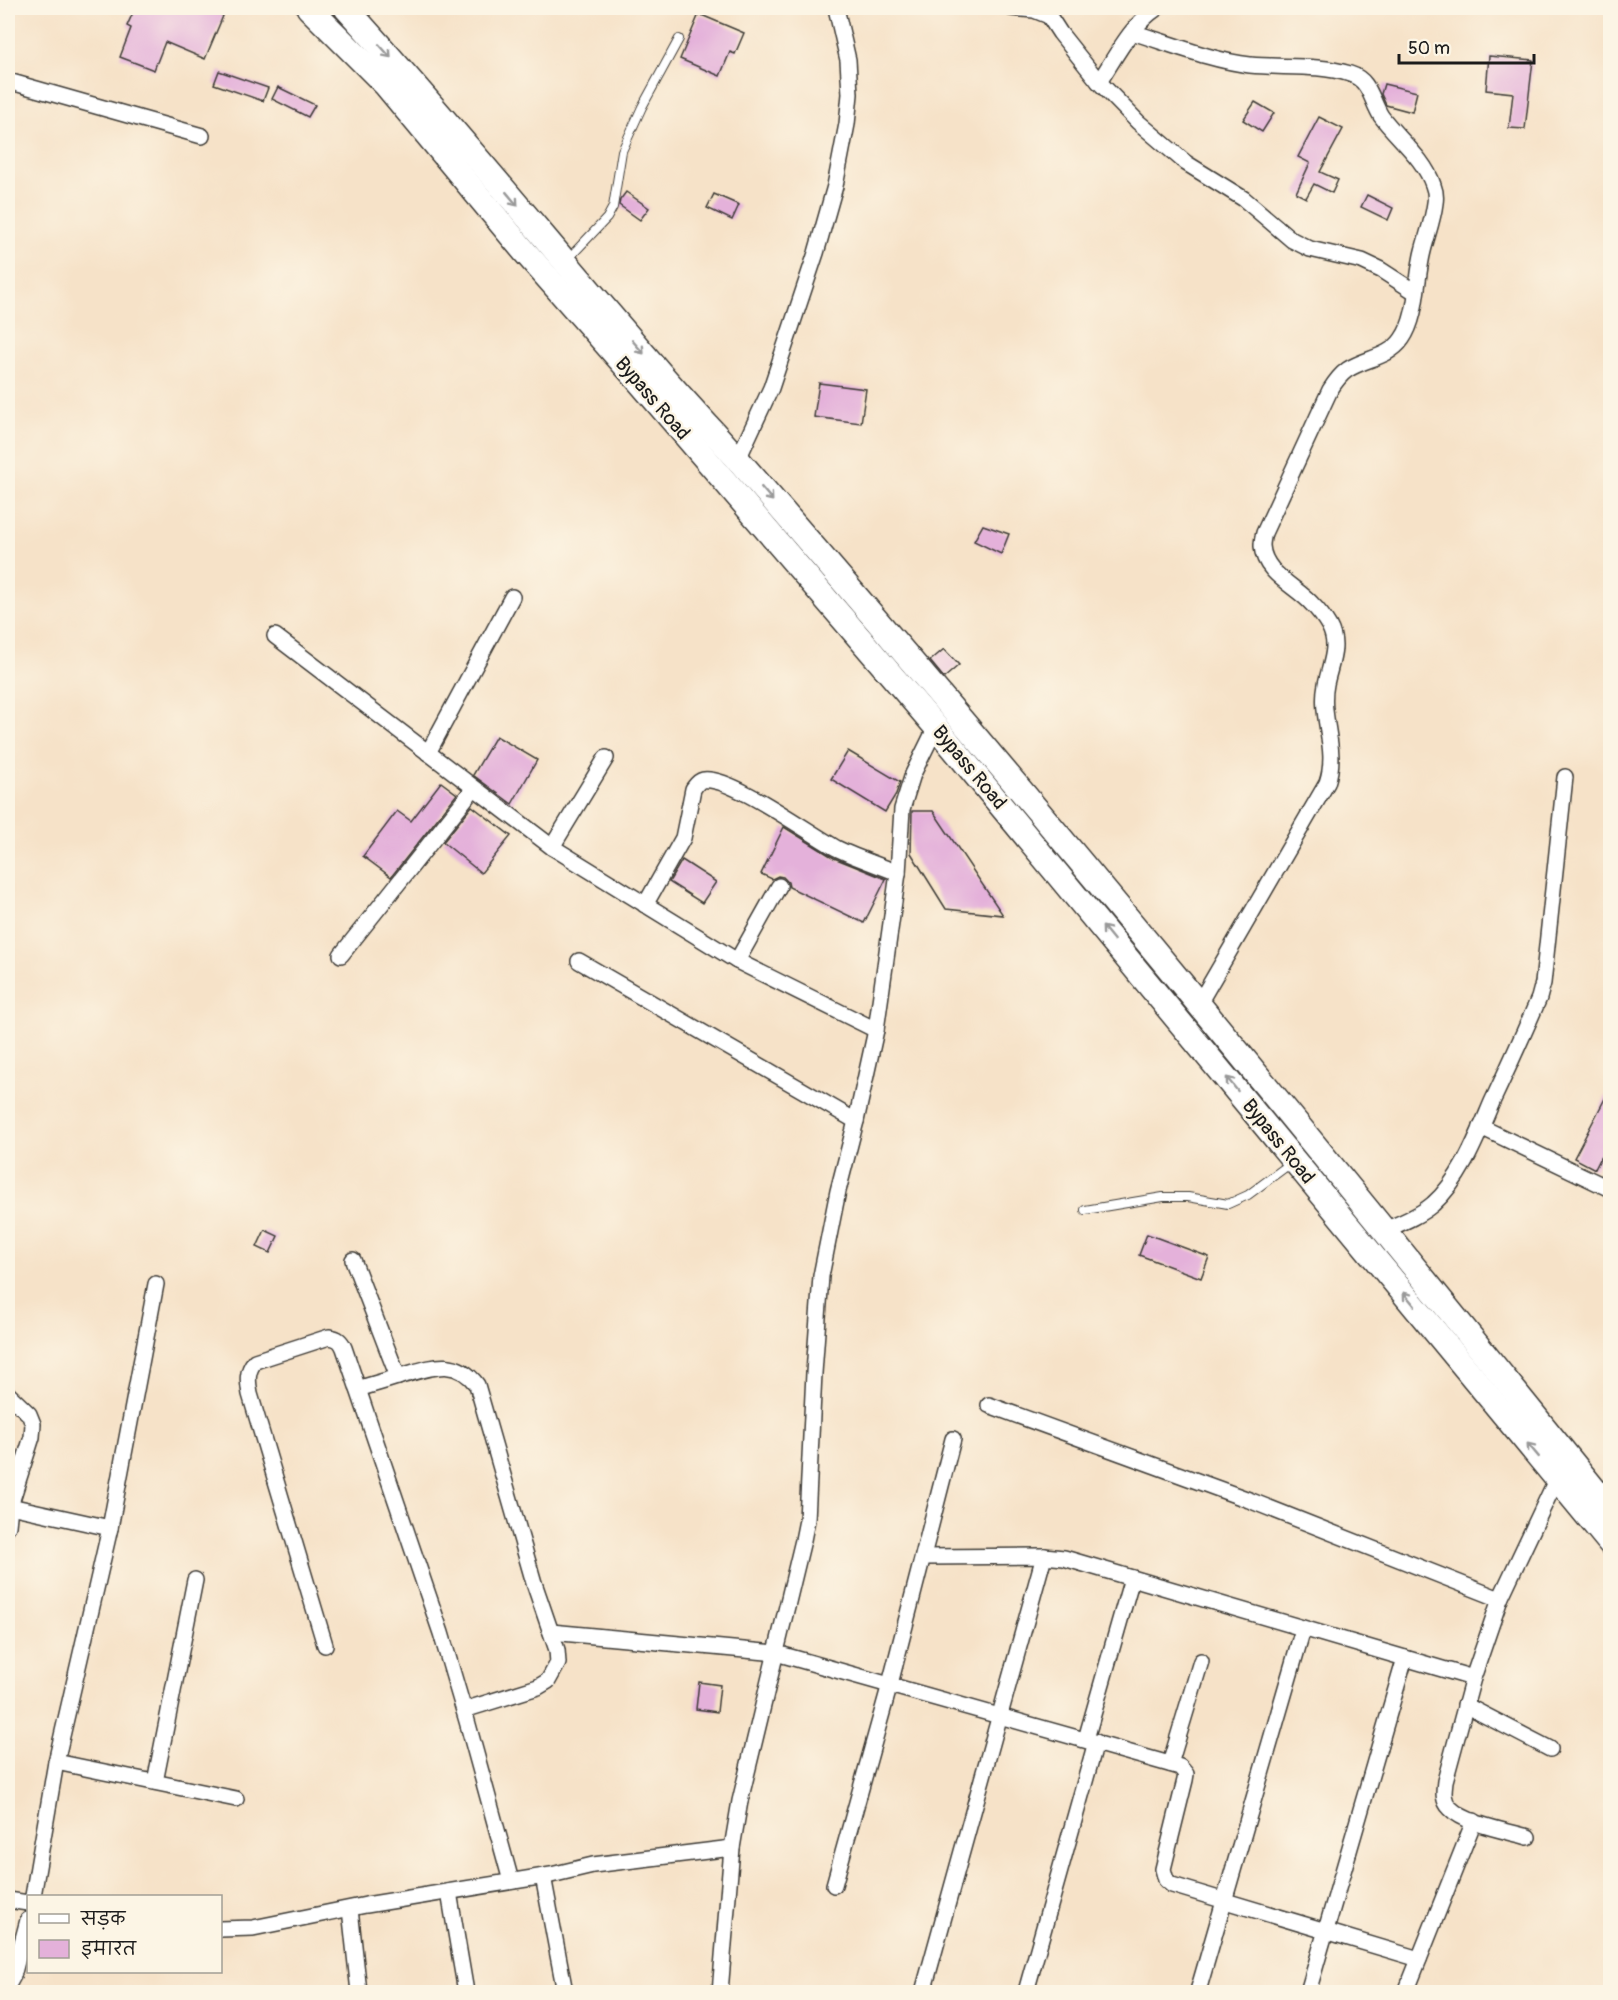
<svg xmlns="http://www.w3.org/2000/svg" width="1618" height="2000" font-family="Pangolin,'Playpen Sans Deva',sans-serif">
  <style>
    .building { fill: #e4b1da }
    .lines { fill: none; stroke-linecap: round; stroke-linejoin: round }
    .service-casing { stroke: #3d3a36; stroke-width: 10 }
    .minor-casing { stroke: #3d3a36; stroke-width: 18 }
    .primary-casing { stroke: #3d3a36; stroke-width: 27 }
    .service { stroke: #fff; stroke-width: 8 }
    .minor { stroke: #fff; stroke-width: 15 }
    .primary { stroke: #fff; stroke-width: 24 }
    .oneway { stroke: #999 }
    .labels { text-anchor: middle; stroke-width: 5; stroke-linejoin: round; paint-order: stroke }
    .street-label { font-size: 20px; fill: #1c1c1c; stroke: #fcf5e5 }
  </style>
  <rect width="100%" height="100%" fill="#fcf5e5"/>
  <filter id="ink" filterUnits="userSpaceOnUse"><feTurbulence type="fractalNoise" baseFrequency=".0167" numOctaves="2"/><feDisplacementMap in="SourceGraphic" scale="12" xChannelSelector="R" yChannelSelector="G"/><feConvolveMatrix kernelMatrix="1 2 1 2 8 2 1 2 1" color-interpolation-filters="sRGB"/></filter>
  <filter id="wash" filterUnits="userSpaceOnUse"><feTurbulence type="fractalNoise" baseFrequency=".008" numOctaves="4" result="noise"/><feDisplacementMap in="SourceGraphic" scale="24" xChannelSelector="R" yChannelSelector="G"/><feGaussianBlur stdDeviation="1.35" result="paint"/><feColorMatrix in="noise" values="0 0 0 0 0 0 0 0 0 0 0 0 0 0 0 0 0 1.4 0 .05"/><feComposite in="paint" operator="in"/></filter>
  <g filter="url(#wash)">
    <rect width="100%" height="100%" fill="#f6e2c8"/>
    <g id="blocks">
      <g class="building">
        <polygon points="135,8 213,8 223,16 205,59 165,42 154,70 120,57 131,28 127,26"/>
        <polygon points="699,14 744,33 735,54 730,52 720,76 680,59"/>
        <polygon points="1489,56 1533,60 1525,129 1509,128 1513,93 1486,90"/>
        <polygon points="219,71 268,88 263,101 214,84"/>
        <polygon points="1384,84 1417,92 1412,112 1386,105 1381,94"/>
        <polygon points="278,87 315,105 308,117 272,99"/>
        <polygon points="1255,102 1274,113 1262,132 1243,120"/>
        <polygon points="1319,117 1343,129 1320,172 1338,180 1332,193 1314,184 1306,198 1296,193 1310,163 1298,157"/>
        <polygon points="626,192 649,208 640,220 619,205 620,200"/>
        <polygon points="714,194 739,205 732,220 707,208"/>
        <polygon points="1367,195 1393,208 1388,220 1361,207"/>
        <polygon points="819,383 866,389 861,423 814,417"/>
        <polygon points="983,525 1009,534 1001,554 974,541"/>
        <polygon points="944,649 959,665 944,678 930,661"/>
        <polygon points="496,736 537,760 512,804 473,775"/>
        <polygon points="848,751 900,782 896,794 885,812 831,779"/>
        <polygon points="441,782 457,794 391,877 363,856 397,811 411,821"/>
        <polygon points="472,806 511,836 481,873 443,842"/>
        <polygon points="912,811 933,811 1003,915 946,909 911,853"/>
        <polygon points="784,827 834,858 886,879 864,923 789,887 788,882 783,877 778,876 772,879 761,874"/>
        <polygon points="682,860 716,882 702,903 669,882"/>
        <polygon points="1611,1087 1611,1137 1595,1169 1574,1158"/>
        <polygon points="265,1230 278,1236 270,1253 257,1247"/>
        <polygon points="1147,1234 1209,1257 1201,1278 1139,1255"/>
        <polygon points="699,1682 720,1685 717,1712 696,1709"/>
      </g>
    </g>
  </g>
  <g filter="url(#ink)">
    <use href="#blocks" fill-opacity="0" stroke="#3d3a36" stroke-width="1.5"/>
    <g class="lines">
      <defs>
        <g id="service">
          <polyline points="568,259 607,218 613,207 622,151 642,107 679,39"/>
          <polyline points="1085,1210 1163,1197 1188,1197 1228,1204 1248,1195 1291,1163"/>
        </g>
        <g id="minor">
          <polyline points="1011,8 1034,10 1049,16 1060,33 1099,82 1138,122 1186,163 1244,199 1292,240 1310,249 1362,261 1381,270 1415,292"/>
          <path d="M1132 32C1168 43 1213 61 1250 65 1283 68 1318 64 1350 74 1370 80 1371 100 1381 116 1397 138 1424 158 1433 185 1435 190 1436 197 1435 203 1433 220 1427 235 1423 251 1416 277 1418 317 1402 339 1389 358 1365 358 1347 370 1340 375 1335 382 1330 390L1264 533C1263 537 1262 542 1262 546 1264 574 1296 586 1312 604 1318 610 1325 619 1329 626 1340 646 1330 664 1326 684 1319 718 1339 748 1327 783L1198 1005"/>
          <polyline points="8,81 202,136"/>
          <path d="M1099 82C1116 56 1131 25 1157 8"/>
          <polyline points="738,459 771,388 816,253 835,186 847,124 850,94 848,60 836,8"/>
          <polyline points="275,636 552,847 737,961 876,1030"/>
          <polyline points="428,753 512,597"/>
          <polyline points="552,847 606,758"/>
          <path d="M645 905 683 838 693 789C696 785 698 781 703 780 730 775 810 834 838 849 857 858 878 865 898 873"/>
          <polyline points="341,955 474,788"/>
          <polyline points="579,961 856,1121"/>
          <polyline points="737,961 779,886"/>
          <polyline points="1481,1127 1610,1189"/>
          <path d="M1385 1230C1401 1223 1419 1216 1433 1204 1462 1178 1477 1137 1492 1102 1508 1068 1524 1033 1539 998L1543 983 1565 777"/>
          <polyline points="353,1260 398,1377"/>
          <path d="M358 1389C373 1384 389 1380 404 1375 432 1367 456 1357 477 1385L534 1583 557 1650 558 1663 548 1681 538 1687 464 1710"/>
          <polyline points="8,1394 29,1414 33,1424 32,1437 10,1506 8,1526"/>
          <polyline points="989,1405 1249,1500 1500,1599"/>
          <polyline points="10,1506 110,1528"/>
          <polyline points="924,1557 1044,1556 1064,1558 1473,1678"/>
          <polyline points="551,1632 776,1653 1180,1767 1186,1774 1185,1780 1163,1869 1166,1880 1172,1885 1419,1959"/>
          <path d="M325 1645 250 1394C248 1382 246 1372 255 1361L329 1337C338 1338 341 1341 344 1348L441 1633 467 1721 511 1881"/>
          <polyline points="1465,1705 1550,1749"/>
          <polyline points="1086,1739 1132,1578"/>
          <polyline points="56,1762 236,1799"/>
          <polyline points="1170,1764 1201,1661"/>
          <polyline points="155,1782 195,1580"/>
          <path d="M1528 1837C1507 1831 1465 1824 1450 1808 1442 1800 1444 1790 1445 1781L1473 1678 1500 1599 1557 1478"/>
          <polyline points="543,1876 565,1992"/>
          <polyline points="834,1885 890,1684 953,1439"/>
          <polyline points="449,1892 466,1992"/>
          <polyline points="33,1896 56,1762 110,1528 156,1284"/>
          <polyline points="8,1900 28,1903"/>
          <polyline points="350,1909 359,1992"/>
          <polyline points="220,1929 253,1928 366,1905 551,1875 593,1865 732,1848"/>
          <polyline points="8,1985 13,1976 28,1920"/>
          <polyline points="1027,1988 1096,1742"/>
          <polyline points="1198,1991 1303,1629"/>
          <polyline points="720,1992 732,1848 740,1801 803,1540 807,1520 814,1373 821,1276 838,1191 856,1121 876,1030 898,873 902,809 913,774 936,727"/>
          <polyline points="923,1992 1044,1556"/>
          <polyline points="1308,1992 1405,1658"/>
          <polyline points="1406,1992 1474,1821"/>
        </g>
        <g id="primary">
          <polyline points="309,8 386,85 525,252 638,380 936,727 1610,1543"/>
          <path d="M346 8C454 127 555 252 661 374 687 404 714 432 740 462 1038 804 1325 1156 1610 1509"/>
        </g>
      </defs>
      <use href="#service" class="service-casing"/>
      <use href="#minor" class="minor-casing"/>
      <use href="#primary" class="primary-casing"/>
      <use href="#service" class="service"/>
      <use href="#minor" class="minor"/>
      <use href="#primary" class="primary"/>
    </g>
    <defs><path id="oneway-shaft" d="M-6 0H5M1.5-3L5.5 0L1.5 3" fill="none" stroke-width="1.6" stroke-linecap="round" stroke-linejoin="round" transform="scale(1.5)"/></defs>
    <g class="oneway">
      <use href="#oneway-shaft" transform="translate(385 51) rotate(48)"/>
      <use href="#oneway-shaft" transform="translate(512 199) rotate(50)"/>
      <use href="#oneway-shaft" transform="translate(638 347) rotate(49)"/>
      <use href="#oneway-shaft" transform="translate(767 494) rotate(50)"/>
      <use href="#oneway-shaft" transform="translate(1108 933) rotate(-129)"/>
      <use href="#oneway-shaft" transform="translate(1232 1084) rotate(-129)"/>
      <use href="#oneway-shaft" transform="translate(1409 1299) rotate(-130)"/>
      <use href="#oneway-shaft" transform="translate(1533 1450) rotate(-130)"/>
    </g>
  </g>
  <g class="labels">
    <g class="street-label">
      <text transform="translate(653 398) rotate(49)" y="7">Bypass Road</text>
      <text transform="translate(970 767) rotate(50)" y="7">Bypass Road</text>
      <text transform="translate(1279 1141) rotate(51)" y="7">Bypass Road</text>
    </g>
  </g>
  <rect width="1618" height="2000" fill="none" stroke="#fcf5e5" stroke-width="30"/>
  <rect x="27" y="1895" width="195" height="78" fill="#fcf5e5" stroke="#a29e95" stroke-width="1.5"/>
  <rect x="39" y="1914" width="30" height="9" fill="#ffffff" stroke="#a29e95" stroke-width="1.5"/>
  <text x="81" y="1925" font-size="18" fill="#1c1c1c">सड़क</text>
  <rect x="39" y="1940" width="30" height="18" fill="#e4b1da" stroke="#a29e95" stroke-width="1.5"/>
  <text x="81" y="1955" font-size="18" fill="#1c1c1c">इमारत</text>
  <path d="M1399 54v9h135v-9" fill="none" stroke="#1c1c1c" stroke-width="3"/>
  <text x="1408" y="54" font-size="18" fill="#1c1c1c" stroke="#fcf5e5" stroke-width="4.5" paint-order="stroke">50 m</text>
</svg>
